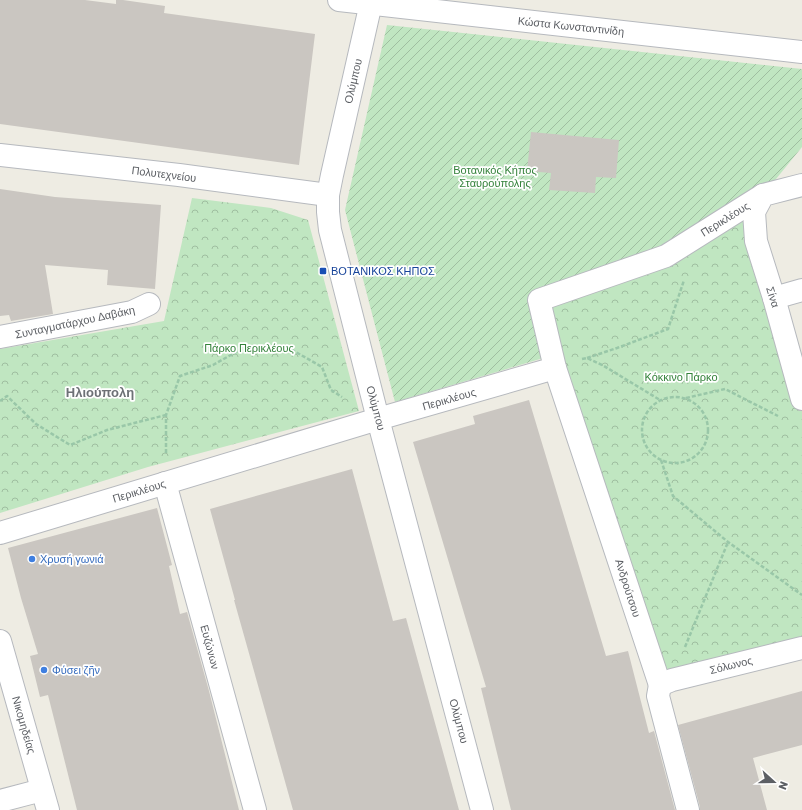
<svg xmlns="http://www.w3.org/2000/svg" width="802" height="810" font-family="Rubik,sans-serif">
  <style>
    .forest { fill: url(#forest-crowns) }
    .garden { fill: url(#garden-furrows) }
    .building { fill: #cac6c1 }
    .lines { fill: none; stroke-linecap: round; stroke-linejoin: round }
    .pedestrian-casing { stroke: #b6b9be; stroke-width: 24 }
    .minor-casing { stroke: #b6b9be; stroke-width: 24 }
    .tertiary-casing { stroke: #b6b9be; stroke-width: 24 }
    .path { stroke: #99c7a8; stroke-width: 2.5; stroke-dasharray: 4 2; stroke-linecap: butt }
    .pedestrian { stroke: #fff; stroke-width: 22 }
    .minor { stroke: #fff; stroke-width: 22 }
    .tertiary { stroke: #fff; stroke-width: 22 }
    .transit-dot { fill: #1a4fb4; stroke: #fff; stroke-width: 1.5 }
    .shop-dot { fill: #3f7fe0; stroke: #fff; stroke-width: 1.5 }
    .labels { text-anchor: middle; stroke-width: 3.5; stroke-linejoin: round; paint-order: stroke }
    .street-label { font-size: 11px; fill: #5c5f64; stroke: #fff }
    .park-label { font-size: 11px; fill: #34823b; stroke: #fff }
    .transit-label { font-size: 11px; fill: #164399; stroke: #fff; text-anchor: start }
    .shop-label { font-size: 11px; fill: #366cbe; stroke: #fff; text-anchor: start }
    .quarter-label { font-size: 13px; font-weight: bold; fill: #6d7176; stroke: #fff }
  </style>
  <defs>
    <pattern id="forest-crowns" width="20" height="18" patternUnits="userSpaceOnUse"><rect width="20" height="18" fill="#c0e6c1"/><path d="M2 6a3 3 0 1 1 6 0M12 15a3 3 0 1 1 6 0" fill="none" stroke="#9fbea0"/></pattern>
    <pattern id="garden-furrows" width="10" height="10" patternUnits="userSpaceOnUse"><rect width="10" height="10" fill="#c0e6c1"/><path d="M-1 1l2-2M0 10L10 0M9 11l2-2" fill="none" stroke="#9fbea0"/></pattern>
  </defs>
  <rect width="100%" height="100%" fill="#eeece3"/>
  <g class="forest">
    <polygon points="192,198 271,208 308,220 359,411 148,467 0,513 0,349 164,321"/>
    <polygon points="754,212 802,399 802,648 660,685 547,304"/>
  </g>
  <polygon class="garden" points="387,25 802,69 802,147 763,195 547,304 557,354 395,402 345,210"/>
  <g class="building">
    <polygon points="0,0 85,0 116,4 116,0 123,0 165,6 164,13 315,34 299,165 0,124"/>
    <polygon points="531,132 619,140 616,178 596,177 595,193 549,190 551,173 527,171"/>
    <polygon points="0,189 55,197 161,205 155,289 107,285 108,270 45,265 53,314 11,321 9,315 0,316"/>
    <polygon points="529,400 606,656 628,651 649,733 654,731 675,810 511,810 481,688 486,687 413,442 475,424 473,416"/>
    <polygon points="352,469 393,621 406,618 459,810 293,810 234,600 235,600 210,509"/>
    <polygon points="157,508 172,565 169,566 180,614 187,612 209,691 239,810 77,810 48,695 40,697 30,656 38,654 21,598 8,548"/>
    <polygon points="802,691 802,745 753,758 767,810 700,810 700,807 678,725"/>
  </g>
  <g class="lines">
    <defs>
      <g id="pedestrian">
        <polyline points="774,298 802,290"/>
        <polyline points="660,685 555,368 539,300 666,256 763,195"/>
        <polyline points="0,801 42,790"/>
      </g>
      <g id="minor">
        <polyline points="0,155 179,175 328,195"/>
        <polyline points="802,185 763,195 754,212 756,241 774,298 802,399"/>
        <polyline points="0,337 132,312 149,304"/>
        <polyline points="165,483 255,810"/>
        <polyline points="0,533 378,419 555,368"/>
        <polyline points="688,810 658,696 660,685 672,680 802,648"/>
      </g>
      <g id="tertiary">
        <polyline points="339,0 802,52"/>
        <polyline points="371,3 332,175 328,195 328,212 330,230 378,419 482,810"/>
        <polyline points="0,641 48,810"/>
      </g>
    </defs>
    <use href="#pedestrian" class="pedestrian-casing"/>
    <use href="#minor" class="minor-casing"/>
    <use href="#tertiary" class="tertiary-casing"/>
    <g class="path">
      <polyline points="587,358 617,348 668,329 684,280"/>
      <polyline points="582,359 587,358 604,366 660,400"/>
      <circle cx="675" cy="430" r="33"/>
      <polyline points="686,398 725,389 778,416"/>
      <polyline points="0,401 7,396 36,424 70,445 107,430 166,415"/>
      <polyline points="166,453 166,415 180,376 213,365 245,347 287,347 322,367 331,390 342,397"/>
      <polyline points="661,460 673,496 728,542 802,595"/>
      <polyline points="685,647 728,542"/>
    </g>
    <use href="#pedestrian" class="pedestrian"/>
    <use href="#minor" class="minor"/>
    <use href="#tertiary" class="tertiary"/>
  </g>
  <rect class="transit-dot" x="319" y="267" width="8" height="8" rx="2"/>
  <g class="shop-dot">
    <circle cx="32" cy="559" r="4"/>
    <circle cx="44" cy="670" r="4"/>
  </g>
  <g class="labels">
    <g class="street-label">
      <text transform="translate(571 26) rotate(6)" y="4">Κώστα Κωνσταντινίδη</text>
      <text transform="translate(353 81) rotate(-77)" y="4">Ολύμπου</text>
      <text transform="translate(164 174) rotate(7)" y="4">Πολυτεχνείου</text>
      <text transform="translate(725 219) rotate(-32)" y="4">Περικλέους</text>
      <text transform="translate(773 297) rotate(73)" y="4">Σίνα</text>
      <text transform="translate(75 322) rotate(-12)" y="4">Συνταγματάρχου Δαβάκη</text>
      <text transform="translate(449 399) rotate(-16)" y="4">Περικλέους</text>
      <text transform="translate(376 408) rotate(75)" y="4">Ολύμπου</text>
      <text transform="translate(139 491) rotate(-17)" y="4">Περικλέους</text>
      <text transform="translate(628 588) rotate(72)" y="4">Ανδρούτσου</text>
      <text transform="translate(210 647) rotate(75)" y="4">Ευζώνων</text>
      <text transform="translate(731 665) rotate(-14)" y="4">Σόλωνος</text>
      <text transform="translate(459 721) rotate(75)" y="4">Ολύμπου</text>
      <text transform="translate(24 725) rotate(74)" y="4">Νικομηδείας</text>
    </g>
    <g class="park-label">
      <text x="495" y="174">Βοτανικός Κήπος<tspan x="495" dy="13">Σταυρούπολης</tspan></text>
      <text x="249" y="352">Πάρκο Περικλέους</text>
      <text x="681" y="381">Κόκκινο Πάρκο</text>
    </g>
    <g class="transit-label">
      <text x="331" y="275">ΒΟΤΑΝΙΚΟΣ ΚΗΠΟΣ</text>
    </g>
    <g class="shop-label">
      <text x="40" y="563">Χρυσή γωνιά</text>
      <text x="52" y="674">Φύσει ζῆν</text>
    </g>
    <g class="quarter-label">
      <text x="100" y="397">Ηλιούπολη</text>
    </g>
  </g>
  <g transform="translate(774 782) rotate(111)" stroke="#ffffff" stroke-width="3" paint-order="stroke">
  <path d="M0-3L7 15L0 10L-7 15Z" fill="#5c5f64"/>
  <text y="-6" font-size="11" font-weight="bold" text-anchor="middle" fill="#5c5f64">N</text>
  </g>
</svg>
